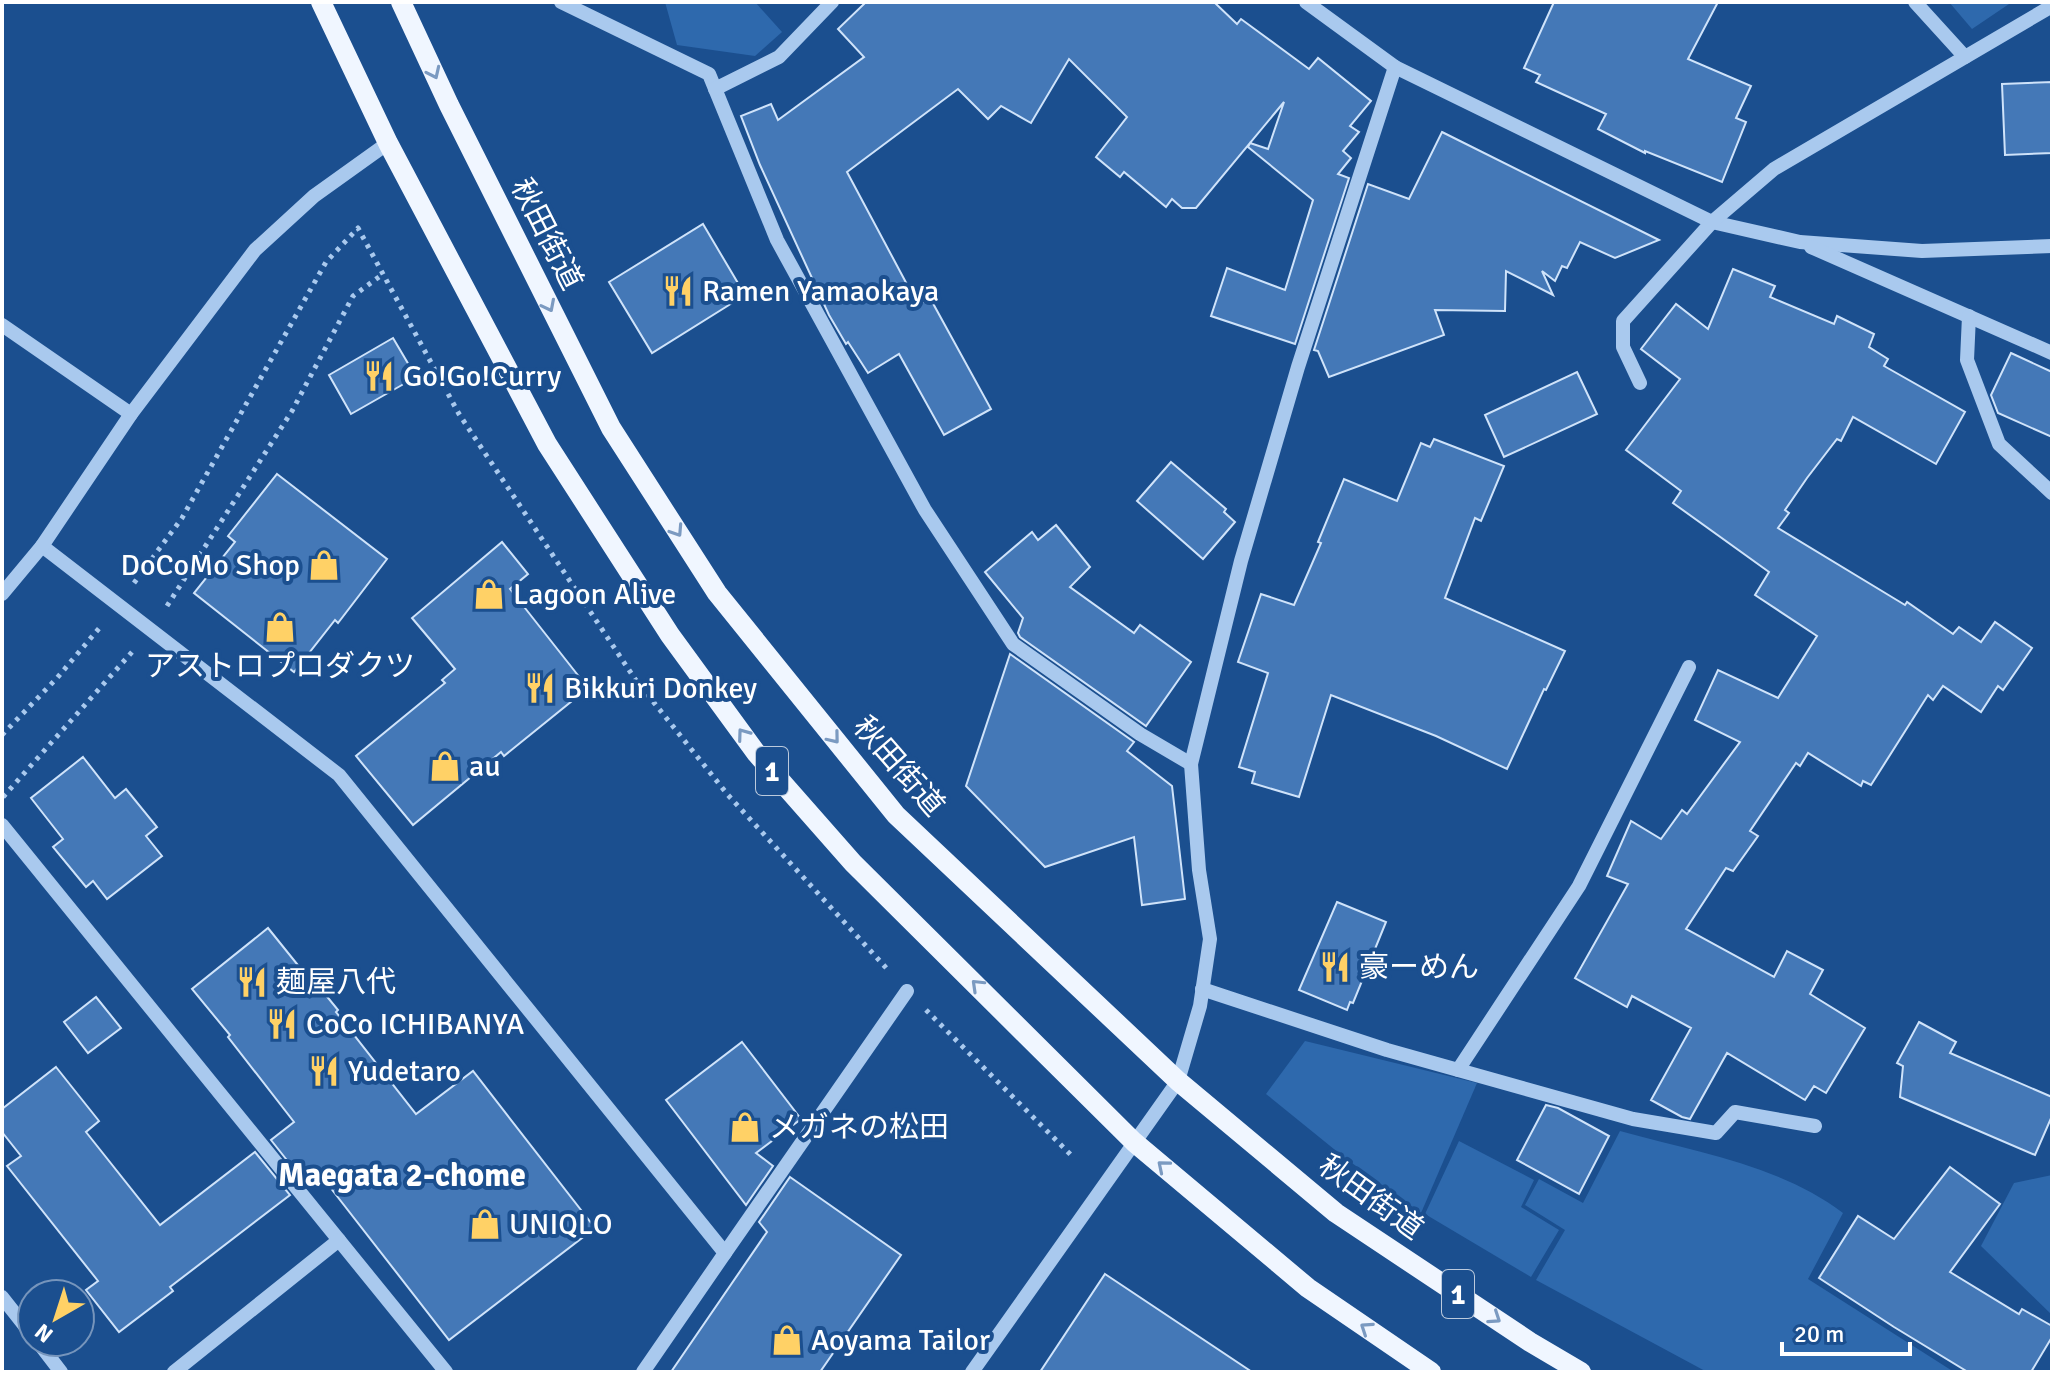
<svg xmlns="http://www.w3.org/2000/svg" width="2054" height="1374" font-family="Signika,'Noto Sans JP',sans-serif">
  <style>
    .green { fill: #2e69ad }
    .building { fill: #4478b7; stroke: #cfe3fa; stroke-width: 2 }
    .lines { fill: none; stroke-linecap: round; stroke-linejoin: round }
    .path { stroke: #a9c9ee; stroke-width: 5; stroke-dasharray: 4 6; stroke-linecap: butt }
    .minor { stroke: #a9c9ee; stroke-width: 14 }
    .major { stroke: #f0f6ff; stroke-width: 20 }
    .oneway { stroke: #7b9ac1 }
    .labels { text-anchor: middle; stroke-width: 8; stroke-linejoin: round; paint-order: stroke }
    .shield { fill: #1b4f8f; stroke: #bbcadd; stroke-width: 2 }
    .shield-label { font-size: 28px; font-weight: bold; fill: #fff }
    .street-label { font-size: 30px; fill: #fff; stroke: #1b4f8f }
    .poi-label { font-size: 30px; fill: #fff; stroke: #1b4f8f; text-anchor: start }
    .neighbourhood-label { font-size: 32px; font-weight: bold; fill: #fff; stroke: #1b4f8f }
  </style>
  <rect width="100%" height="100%" fill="#1b4f8f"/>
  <g class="green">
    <polygon points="665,2 755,2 782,32 755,56 677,45"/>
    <polygon points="1949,2 2012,2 1972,29"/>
    <polygon points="1305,1041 1477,1083 1421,1213 1345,1158 1266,1094"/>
    <path d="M1620 1131C1695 1152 1780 1165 1843 1213L1808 1279 1954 1372H1707L1536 1280 1565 1230 1525 1205 1539 1179 1583 1203Z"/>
    <polygon points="1459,1141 1534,1180 1521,1207 1559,1230 1531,1277 1425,1214"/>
    <polygon points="2052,1175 2052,1315 1981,1246 2014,1183"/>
  </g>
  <g class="building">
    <polygon points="866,2 1214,2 1237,24 1241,19 1309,69 1318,58 1371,101 1350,126 1359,132 1343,151 1351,158 1338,174 1349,178 1295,344 1211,316 1227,268 1285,290 1313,200 1248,147 1250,143 1268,149 1284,102 1196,208 1182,208 1172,199 1166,207 1124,172 1120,177 1096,157 1127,117 1069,59 1031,123 1001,106 988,119 958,89 847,172 918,305 930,298 991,409 944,435 899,354 868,373 848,342 846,344 829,315 760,165 741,116 771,104 778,120 864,57 838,29"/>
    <polygon points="1554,2 1718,2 1688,59 1751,86 1736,118 1746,122 1722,182 1645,151 1645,153 1598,129 1606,114 1536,82 1540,75 1524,68"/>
    <polygon points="2052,82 2052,153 2005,155 2002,84"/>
    <polygon points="1442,132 1659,240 1615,258 1580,242 1567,268 1562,266 1555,281 1542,271 1553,295 1506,271 1505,311 1435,310 1444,335 1329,377 1318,351 1314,350 1368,184 1409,199"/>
    <polygon points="703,224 745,295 652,353 609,282"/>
    <polygon points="1733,269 1775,286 1770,297 1834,324 1837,316 1874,334 1869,347 1888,359 1884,366 1965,412 1936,464 1853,417 1841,441 1837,439 1807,478 1785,510 1789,513 1778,528 1905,605 1907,602 1953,634 1959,627 1981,642 1995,622 2032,648 2003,690 1998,686 1981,712 1943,686 1933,700 1928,695 1871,785 1863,781 1861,786 1808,753 1800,766 1796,763 1750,831 1758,836 1733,871 1726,868 1686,929 1774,977 1787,951 1823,970 1810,994 1865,1028 1826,1093 1814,1086 1805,1100 1727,1053 1690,1119 1682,1117 1651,1100 1691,1028 1632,996 1627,1007 1575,978 1628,884 1607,876 1631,821 1661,839 1682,810 1687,814 1740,742 1695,720 1718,670 1778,698 1817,636 1755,595 1769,572 1673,503 1681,491 1626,450 1680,379 1641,349 1676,304 1708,329"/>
    <polygon points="393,338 416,377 351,414 329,375"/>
    <polygon points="2011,353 2052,372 2052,437 1998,413 1991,395"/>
    <polygon points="1577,372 1597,414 1504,457 1485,415"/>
    <polygon points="1434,439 1504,466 1481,521 1475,518 1445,598 1565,651 1546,690 1544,689 1507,769 1436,736 1331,695 1299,797 1252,783 1255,772 1239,767 1268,673 1238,662 1261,594 1294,605 1321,543 1318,542 1344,479 1397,501 1421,443 1430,447"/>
    <polygon points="1171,462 1226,509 1224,512 1235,522 1203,559 1137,501"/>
    <polygon points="277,474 387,559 338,623 335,620 294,672 194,593 235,542 228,536"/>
    <polygon points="1056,525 1090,567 1070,587 1134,633 1140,625 1191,662 1146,726 1020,637 1018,633 1023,618 985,572 1032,532 1038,540"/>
    <polygon points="502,542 528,574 510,589 588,688 504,756 501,752 413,825 356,756 445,683 442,680 455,669 412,618"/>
    <polygon points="1010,654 1134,742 1127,751 1172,786 1185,899 1142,905 1134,837 1045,867 966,786"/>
    <polygon points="83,757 115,798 126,789 157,827 146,836 162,856 107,899 93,881 86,887 53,847 63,839 31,798"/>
    <polygon points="1337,902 1386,922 1353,1003 1350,1002 1347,1010 1299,990"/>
    <polygon points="268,928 305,974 307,972 338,1010 336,1012 416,1114 473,1071 595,1228 449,1340 319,1173 305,1183 271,1140 294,1122 228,1037 230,1035 192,989"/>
    <polygon points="96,997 121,1028 88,1053 64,1022"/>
    <polygon points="1919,1022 1956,1042 1950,1053 2052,1097 2052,1116 2035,1155 1900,1097 1903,1066 1897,1063"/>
    <polygon points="742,1042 801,1119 756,1153 773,1166 746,1205 666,1100"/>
    <polygon points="56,1067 99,1121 86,1132 160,1225 255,1152 290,1195 170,1287 173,1291 119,1332 86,1290 98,1281 7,1166 21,1156 2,1132 2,1109"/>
    <polygon points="1546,1105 1558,1108 1609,1136 1579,1194 1517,1160"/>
    <polygon points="1950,1167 2000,1204 1950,1272 2019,1314 2022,1309 2052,1326 2052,1337 2031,1372 1968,1372 1894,1327 1819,1278 1858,1216 1894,1239"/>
    <polygon points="790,1177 901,1255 820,1372 671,1372 767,1232 759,1222"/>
    <polygon points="1105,1274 1252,1372 1040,1372"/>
  </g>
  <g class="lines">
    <g class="path">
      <polyline points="134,583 182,518 326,262 358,228 459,414 635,679 728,795 889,971"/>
      <polyline points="167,606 292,411 353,296 383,274"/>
      <polyline points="2,735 57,678 101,626"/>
      <polyline points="3,797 132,652"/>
      <polyline points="926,1010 1071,1155"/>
    </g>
    <g class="minor">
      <polyline points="561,2 709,74 777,240 925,510 1013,644 1140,734 1191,764"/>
      <polyline points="1306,2 1395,67 1712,222 1800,242 1922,251 2052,246"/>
      <polyline points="1915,2 1965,57"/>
      <polyline points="715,89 779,57 832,2"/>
      <polyline points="1811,247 2052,353"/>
      <polyline points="1969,316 1967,360 1999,444 2052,493"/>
      <polyline points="2,325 131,414"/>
      <polyline points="1640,383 1623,347 1623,321 1712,222 1774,169 2052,6"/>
      <polyline points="42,546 339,775 725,1253 643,1372"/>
      <polyline points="2,594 42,546 131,414 255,250 314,196 388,143"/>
      <polyline points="2,825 446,1372"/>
      <polyline points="1202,989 1387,1050 1633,1119 1716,1133 1735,1112 1815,1126"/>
      <polyline points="1458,1070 1579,886 1689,667"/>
      <polyline points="725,1253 907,991"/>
      <polyline points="2,1297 32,1335"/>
      <polyline points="38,1342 61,1372"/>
      <polyline points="174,1372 339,1240"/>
      <polyline points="972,1372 1178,1081 1200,1006 1210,939 1199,870 1191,764 1241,561 1298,367 1395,67"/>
    </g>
    <g class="major">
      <polyline points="321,2 388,143 547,444 670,635 757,754 853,863 1134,1142 1308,1288 1431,1372"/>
      <polyline points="401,2 449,105 611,428 717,593 896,815 1178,1081 1336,1213 1530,1342 1581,1372"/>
    </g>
  </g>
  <defs><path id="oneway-chevron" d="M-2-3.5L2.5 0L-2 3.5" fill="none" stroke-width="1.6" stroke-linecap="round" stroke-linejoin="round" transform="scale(2)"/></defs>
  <g class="oneway">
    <use href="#oneway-chevron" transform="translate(434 73) rotate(65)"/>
    <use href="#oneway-chevron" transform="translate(549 306) rotate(63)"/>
    <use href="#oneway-chevron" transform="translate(677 531) rotate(57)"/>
    <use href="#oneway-chevron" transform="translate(743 734) rotate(-126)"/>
    <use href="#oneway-chevron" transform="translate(834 738) rotate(51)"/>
    <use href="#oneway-chevron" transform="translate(977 985) rotate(-136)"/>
    <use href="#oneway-chevron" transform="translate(1163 1166) rotate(-140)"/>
    <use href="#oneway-chevron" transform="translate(1495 1318) rotate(34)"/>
    <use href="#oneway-chevron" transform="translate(1366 1328) rotate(-146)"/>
  </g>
  <defs>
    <symbol id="restaurant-bare" viewBox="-9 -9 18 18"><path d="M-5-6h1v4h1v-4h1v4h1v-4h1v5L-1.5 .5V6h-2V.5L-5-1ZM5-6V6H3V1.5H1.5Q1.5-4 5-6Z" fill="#ffd166" stroke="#1b4f8f" stroke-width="2.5" paint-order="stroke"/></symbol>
    <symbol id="shop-bare" viewBox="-9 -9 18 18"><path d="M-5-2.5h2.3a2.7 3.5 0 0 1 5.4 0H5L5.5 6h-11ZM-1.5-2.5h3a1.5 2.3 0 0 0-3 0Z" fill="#ffd166" stroke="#1b4f8f" stroke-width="2.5" paint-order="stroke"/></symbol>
  </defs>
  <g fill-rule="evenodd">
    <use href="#restaurant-bare" x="656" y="269" width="44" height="44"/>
    <use href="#restaurant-bare" x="357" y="354" width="44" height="44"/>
    <use href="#shop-bare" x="302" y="543" width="44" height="44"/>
    <use href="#shop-bare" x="467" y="572" width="44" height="44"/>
    <use href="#shop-bare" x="258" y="605" width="44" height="44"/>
    <use href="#restaurant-bare" x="518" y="666" width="44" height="44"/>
    <use href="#shop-bare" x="423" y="744" width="44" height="44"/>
    <use href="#restaurant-bare" x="1313" y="945" width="44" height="44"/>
    <use href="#restaurant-bare" x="230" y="960" width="44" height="44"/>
    <use href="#restaurant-bare" x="260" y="1002" width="44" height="44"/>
    <use href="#restaurant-bare" x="302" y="1049" width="44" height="44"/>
    <use href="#shop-bare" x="723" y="1105" width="44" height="44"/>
    <use href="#shop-bare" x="463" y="1202" width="44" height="44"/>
    <use href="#shop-bare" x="765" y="1318" width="44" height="44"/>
  </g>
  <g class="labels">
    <g class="shield">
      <rect x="756" y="747" width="32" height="48" rx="6"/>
      <rect x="1442" y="1270" width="32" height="48" rx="6"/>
    </g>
    <g class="shield-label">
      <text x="772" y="781">1</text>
      <text x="1458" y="1304">1</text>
    </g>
    <g class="street-label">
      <text transform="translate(547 234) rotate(63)" y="10">秋田街道</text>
      <text transform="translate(899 766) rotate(49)" y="10">秋田街道</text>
      <text transform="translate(1371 1197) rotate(36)" y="10">秋田街道</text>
    </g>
    <g class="poi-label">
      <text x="702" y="301">Ramen Yamaokaya</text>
      <text x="403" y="386">Go!Go!Curry</text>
      <text x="300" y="575" text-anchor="end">DoCoMo Shop</text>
      <text x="513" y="604">Lagoon Alive</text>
      <text x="280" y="676" text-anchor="middle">アストロプロダクツ</text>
      <text x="564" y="698">Bikkuri Donkey</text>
      <text x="469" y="776">au</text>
      <text x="1359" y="977">豪ーめん</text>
      <text x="276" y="992">麺屋八代</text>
      <text x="306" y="1034">CoCo ICHIBANYA</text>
      <text x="348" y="1081">Yudetaro</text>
      <text x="769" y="1137">メガネの松田</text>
      <text x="509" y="1234">UNIQLO</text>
      <text x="811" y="1350">Aoyama Tailor</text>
    </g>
    <g class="neighbourhood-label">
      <text x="402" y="1186">Maegata 2-chome</text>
    </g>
  </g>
  <rect width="2054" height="1374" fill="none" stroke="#ffffff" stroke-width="8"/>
  <g transform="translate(56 1318) rotate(219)"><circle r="38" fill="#1b4f8f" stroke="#7695bc" stroke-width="2"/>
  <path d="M0-6L14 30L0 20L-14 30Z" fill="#ffd166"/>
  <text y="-12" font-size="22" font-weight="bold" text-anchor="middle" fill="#ffffff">N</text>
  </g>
  <path d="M1782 1342v12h128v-12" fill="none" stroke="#ffffff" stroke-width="4"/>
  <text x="1794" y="1342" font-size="24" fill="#ffffff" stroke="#1b4f8f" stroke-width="6" paint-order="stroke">20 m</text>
</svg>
